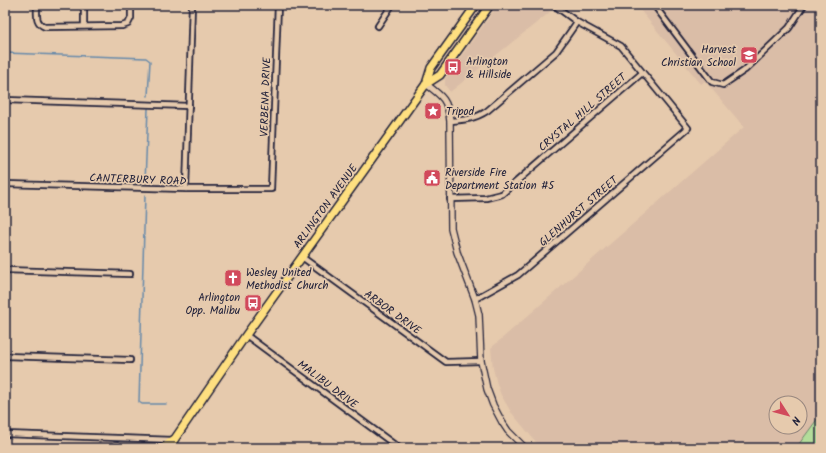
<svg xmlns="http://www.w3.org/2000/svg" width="826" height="453" font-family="Kalam,sans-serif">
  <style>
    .built { fill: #dabda7; fill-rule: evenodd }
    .green { fill: #b3dd9a; stroke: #6a806a }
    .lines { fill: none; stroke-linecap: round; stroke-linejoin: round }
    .stream { stroke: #6689aa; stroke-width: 1.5 }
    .minor-casing { stroke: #22223b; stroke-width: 8 }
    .tertiary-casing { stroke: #22223b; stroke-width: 8 }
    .primary-casing { stroke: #22223b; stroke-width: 10 }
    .minor { stroke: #e6caad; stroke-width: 4.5 }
    .tertiary { stroke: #e6caad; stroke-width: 5.5 }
    .primary { stroke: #fedf80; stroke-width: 7 }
    .labels { text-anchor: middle; stroke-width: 3.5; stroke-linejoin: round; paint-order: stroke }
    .poi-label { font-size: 11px; fill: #22223b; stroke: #e6caad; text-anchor: start }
    .street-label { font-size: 11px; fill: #22223b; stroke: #e6caad }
  </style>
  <rect width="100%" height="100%" fill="#e6caad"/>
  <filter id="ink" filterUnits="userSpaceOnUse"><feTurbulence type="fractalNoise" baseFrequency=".025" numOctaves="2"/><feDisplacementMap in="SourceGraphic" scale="8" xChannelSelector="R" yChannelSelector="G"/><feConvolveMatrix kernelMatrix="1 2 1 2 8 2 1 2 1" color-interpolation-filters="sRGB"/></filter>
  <g filter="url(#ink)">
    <g class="built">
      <polygon points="498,5 541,5 550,12 450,92 445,85 445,79"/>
      <path d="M636 5H821V414L796 448H541L511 412 501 395 497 384 493 368 491 348 744 127 705 81 701 84ZM776 403H800V427H776Z"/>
    </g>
    <polygon class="green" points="821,414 821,448 796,448"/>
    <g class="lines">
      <g class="stream">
        <polyline points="5,53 146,58 150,61 148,96"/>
        <polyline points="145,182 148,109"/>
        <polyline points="145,195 139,402 142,404 166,404"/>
      </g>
      <defs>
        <g id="minor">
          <path d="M37 5C37 15 35 23 45 27L122 26 128 24 131 18V5"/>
          <polyline points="654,5 712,82 723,85 745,70 789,28 804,5"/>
          <polyline points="84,26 84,5"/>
          <polyline points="378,26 392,5"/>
          <polyline points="5,100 189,106"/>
          <path d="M450 121C464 120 475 119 487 111L556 52 577 22"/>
          <polyline points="5,184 186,189 271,189 278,5"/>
          <polyline points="186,189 192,5"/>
          <polyline points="450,199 486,198 502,194 642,73"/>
          <polyline points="302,257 446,362 481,361"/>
          <polyline points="5,270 130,274"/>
          <polyline points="475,299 518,275 688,128 621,46 577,22 554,5"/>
          <polyline points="246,335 399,448"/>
          <polyline points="5,356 130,360"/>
          <polyline points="5,434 173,440"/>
        </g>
        <path id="tertiary" d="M426 84C442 96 448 100 450 121L451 228 457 252 475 299 479 315 481 361 487 389 493 405 502 422 508 431 525 448"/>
        <g id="primary">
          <polyline points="426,84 440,75 490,5"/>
          <polyline points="163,448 173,440"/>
          <polyline points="171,448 174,440 246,335 426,84 431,68 476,5"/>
        </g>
      </defs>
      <use href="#minor" class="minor-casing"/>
      <use href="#tertiary" class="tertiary-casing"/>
      <use href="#primary" class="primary-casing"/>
      <use href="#minor" class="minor"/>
      <use href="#tertiary" class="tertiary"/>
      <use href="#primary" class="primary"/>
    </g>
  </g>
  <defs>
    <symbol id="school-square" viewBox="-11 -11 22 22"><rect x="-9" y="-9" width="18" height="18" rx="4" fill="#d1495b" stroke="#e6caad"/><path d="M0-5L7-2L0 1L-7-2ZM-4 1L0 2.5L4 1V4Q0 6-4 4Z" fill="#fff"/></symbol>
    <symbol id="bus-square" viewBox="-11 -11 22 22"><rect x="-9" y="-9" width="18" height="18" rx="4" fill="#d1495b" stroke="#e6caad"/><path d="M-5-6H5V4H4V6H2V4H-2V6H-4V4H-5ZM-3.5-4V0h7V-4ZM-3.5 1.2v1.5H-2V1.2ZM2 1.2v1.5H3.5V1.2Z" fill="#fff"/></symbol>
    <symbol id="sight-square" viewBox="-11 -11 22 22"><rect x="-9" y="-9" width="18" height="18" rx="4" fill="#d1495b" stroke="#e6caad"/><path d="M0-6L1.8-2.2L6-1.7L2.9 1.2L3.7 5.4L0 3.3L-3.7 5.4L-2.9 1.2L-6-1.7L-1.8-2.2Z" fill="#fff"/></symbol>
    <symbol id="civic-square" viewBox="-11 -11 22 22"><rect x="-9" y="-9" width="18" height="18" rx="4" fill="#d1495b" stroke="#e6caad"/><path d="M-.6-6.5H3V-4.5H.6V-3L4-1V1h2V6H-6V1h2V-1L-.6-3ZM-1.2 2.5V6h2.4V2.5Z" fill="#fff"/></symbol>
    <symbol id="church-square" viewBox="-11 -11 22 22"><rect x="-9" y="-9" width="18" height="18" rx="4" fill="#d1495b" stroke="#e6caad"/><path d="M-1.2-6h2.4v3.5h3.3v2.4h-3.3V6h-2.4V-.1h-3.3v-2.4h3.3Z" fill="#fff"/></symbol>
  </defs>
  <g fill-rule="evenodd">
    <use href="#school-square" x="739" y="45" width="20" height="20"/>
    <use href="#bus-square" x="443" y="57" width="20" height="20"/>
    <use href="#sight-square" x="423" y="101" width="20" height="20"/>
    <use href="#civic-square" x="422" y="168" width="20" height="20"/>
    <use href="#church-square" x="223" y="268" width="20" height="20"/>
    <use href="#bus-square" x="243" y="293" width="20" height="20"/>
  </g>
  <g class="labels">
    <g class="poi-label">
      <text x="736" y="53" text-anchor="end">Harvest<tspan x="736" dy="13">Christian School</tspan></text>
      <text x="466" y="65">Arlington<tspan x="466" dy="13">&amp; Hillside</tspan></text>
      <text x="446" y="115">Tripod</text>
      <text x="445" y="176">Riverside Fire<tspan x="445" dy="13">Department Station #5</tspan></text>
      <text x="246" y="276">Wesley United<tspan x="246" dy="13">Methodist Church</tspan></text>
      <text x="240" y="301" text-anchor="end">Arlington<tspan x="240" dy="13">Opp. Malibu</tspan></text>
    </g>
    <g class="street-label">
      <text transform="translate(265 97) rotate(-88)" y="4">VERBENA DRIVE</text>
      <text transform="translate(582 112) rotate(-41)" y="4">CRYSTAL HILL STREET</text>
      <text transform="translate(138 179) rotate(2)" y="4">CANTERBURY ROAD</text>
      <text transform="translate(325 206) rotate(-54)" y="4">ARLINGTON AVENUE</text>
      <text transform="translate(578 211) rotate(-41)" y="4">GLENHURST STREET</text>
      <text transform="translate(393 312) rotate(36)" y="4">ARBOR DRIVE</text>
      <text transform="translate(328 384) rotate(37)" y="4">MALIBU DRIVE</text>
    </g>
  </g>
  <rect width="826" height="453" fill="none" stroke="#e6caad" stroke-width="20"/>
  <rect x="10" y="10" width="806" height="433" fill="none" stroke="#22223b" stroke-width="1.5" filter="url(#ink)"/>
  <g transform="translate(788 415) rotate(126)"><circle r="19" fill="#e6caad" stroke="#98877f"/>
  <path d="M0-3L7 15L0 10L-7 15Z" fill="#d1495b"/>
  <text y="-6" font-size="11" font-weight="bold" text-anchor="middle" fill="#22223b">N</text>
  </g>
</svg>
